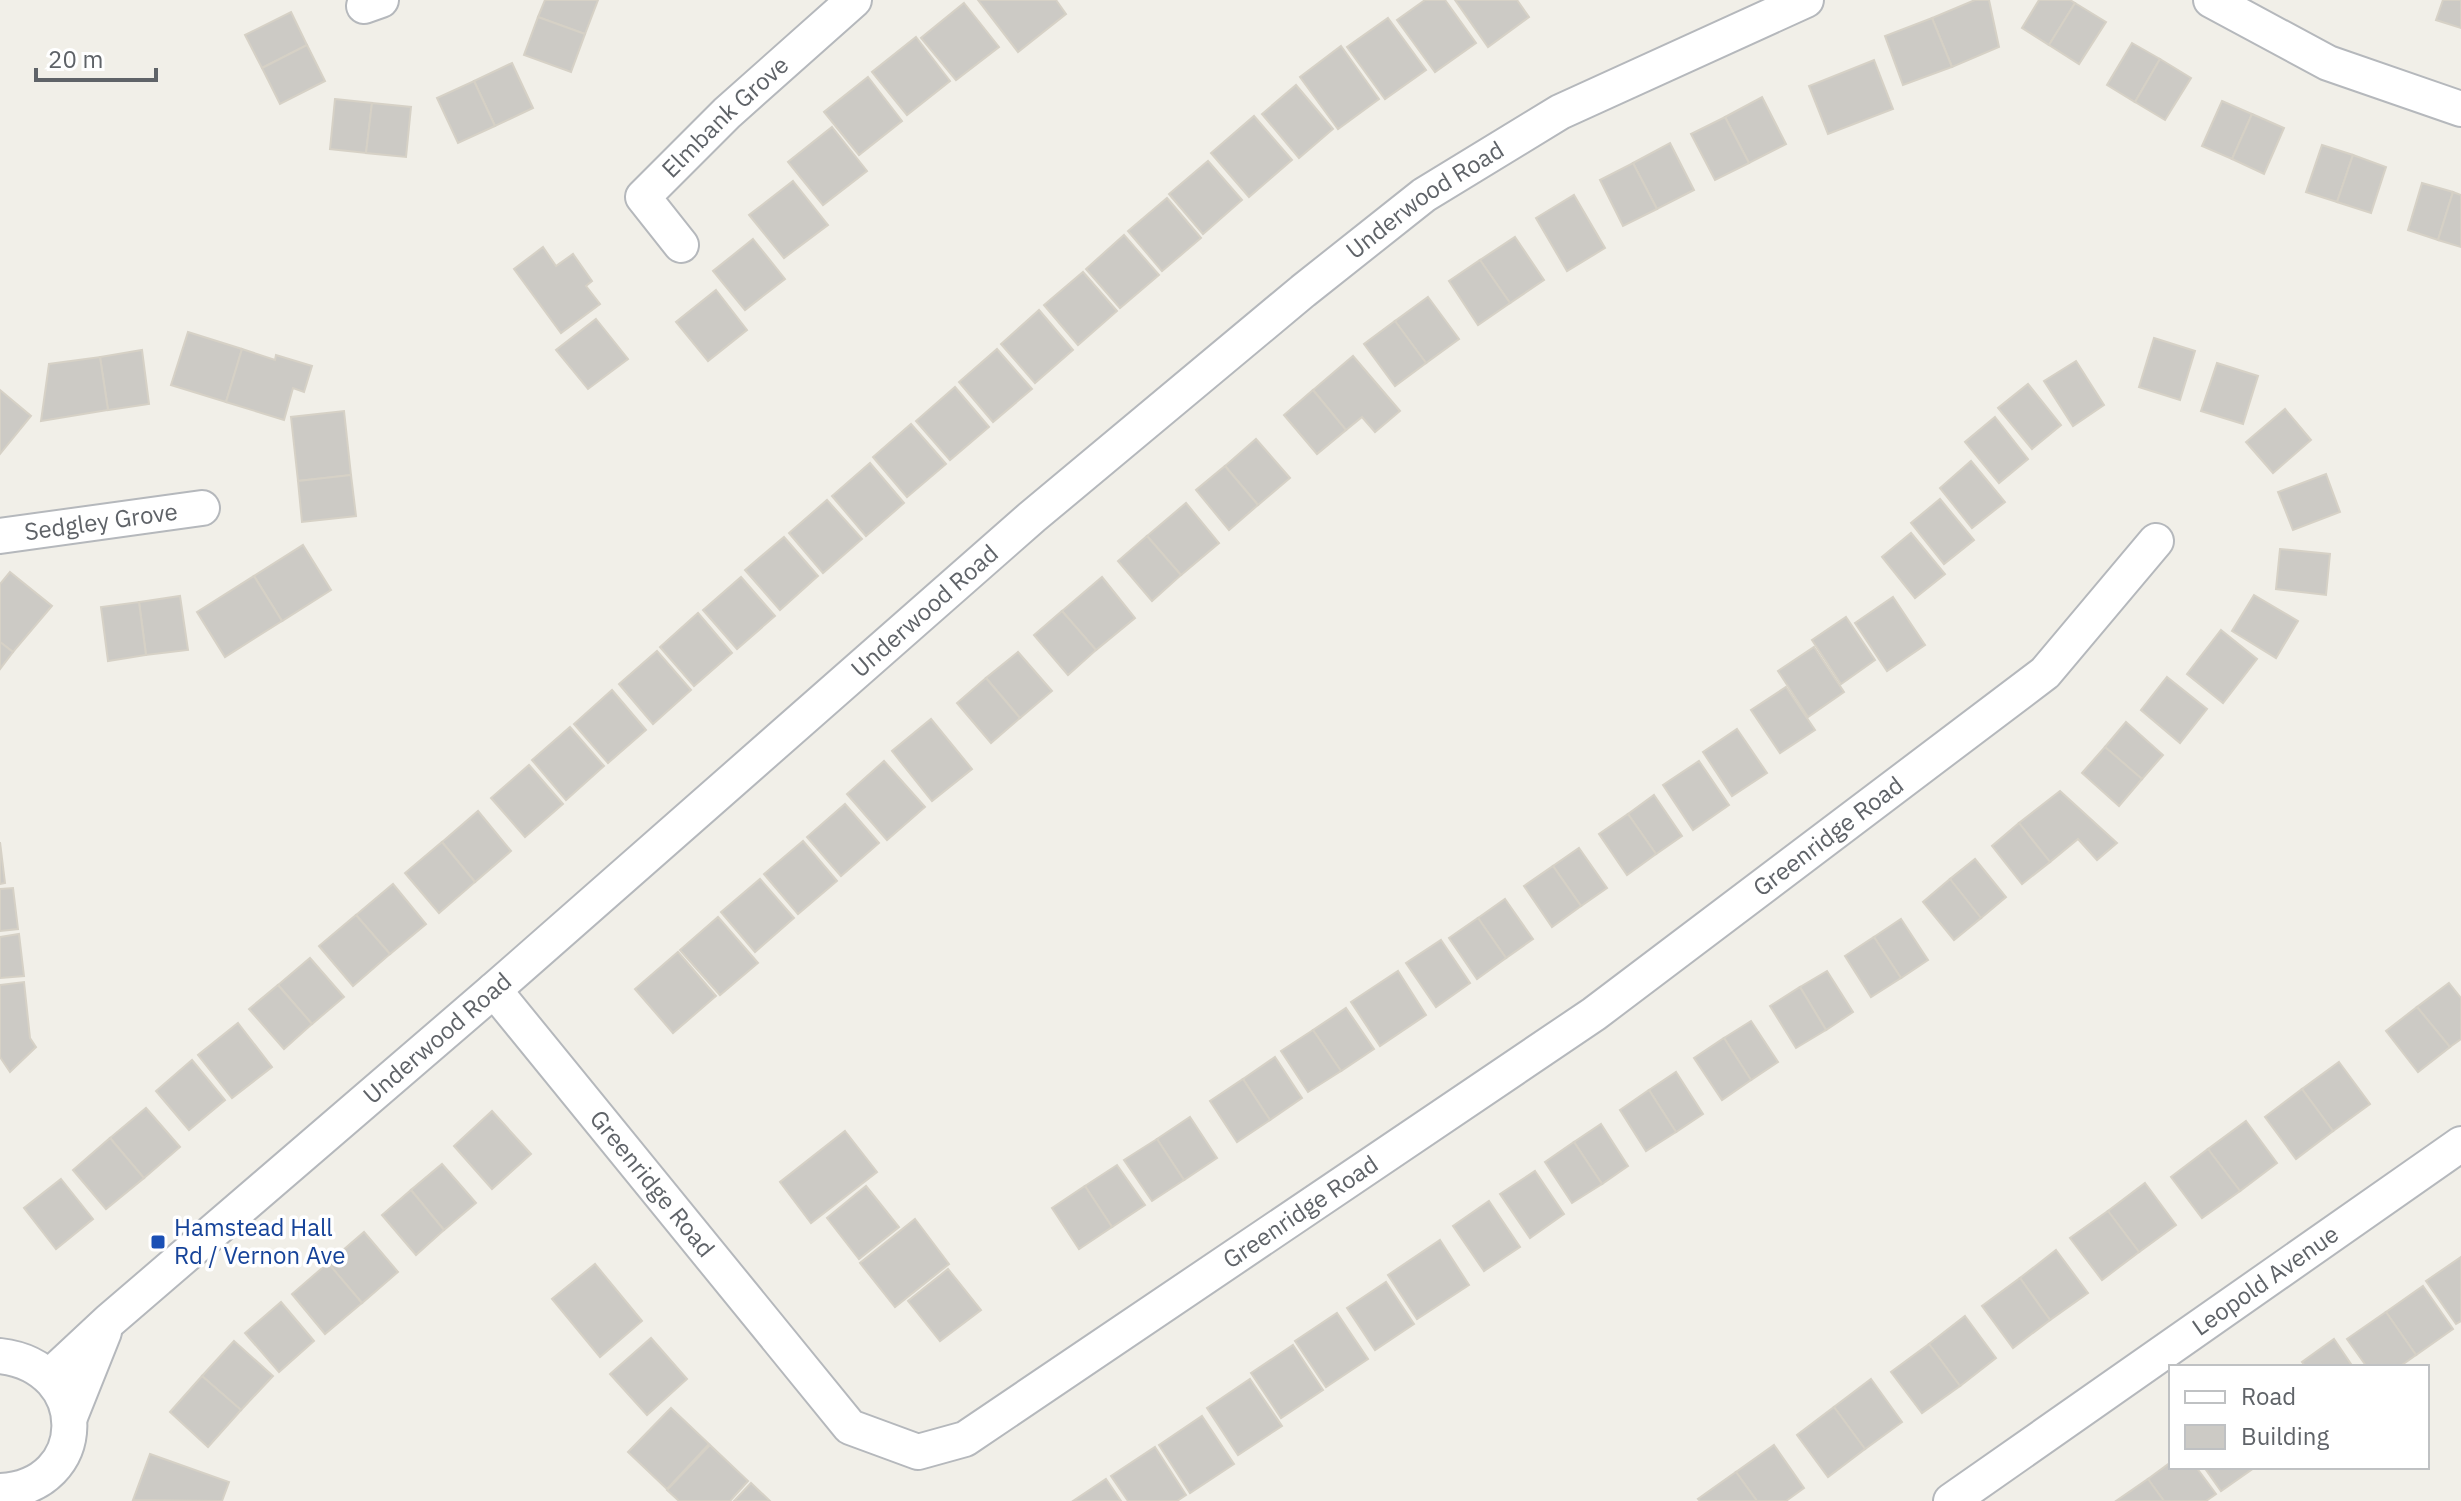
<svg xmlns="http://www.w3.org/2000/svg" width="2461" height="1501" font-family="'IBM Plex Sans',sans-serif">
  <style>
    .building { fill: #cccac5; stroke: #d6d1c6; stroke-width: 2 }
    .lines { fill: none; stroke-linecap: round; stroke-linejoin: round }
    .street-casing { stroke: #b5b8bc; stroke-width: 38 }
    .street { stroke: #fff; stroke-width: 34 }
    .transit-dot { fill: #1a4fb4; stroke: #fff; stroke-width: 3 }
    .labels { text-anchor: middle; stroke-width: 7; stroke-linejoin: round; paint-order: stroke }
    .street-label { font-size: 24px; fill: #5f6368; stroke: #fff }
    .transit-label { font-size: 24px; fill: #164399; stroke: #fff; text-anchor: start }
  </style>
  <rect width="100%" height="100%" fill="#f1efe8"/>
  <g class="building">
    <polygon points="545,0 598,0 585,34 538,17"/>
    <polygon points="978,0 1056,0 1066,14 1018,52"/>
    <polygon points="1425,0 1445,0 1476,43 1435,72 1397,20"/>
    <polygon points="1455,0 1517,0 1529,17 1488,47"/>
    <polygon points="1975,0 1989,0 1999,47 1952,67 1932,18"/>
    <polygon points="2039,0 2070,0 2075,3 2049,45 2022,28"/>
    <polygon points="2443,0 2461,0 2461,28 2436,20"/>
    <polygon points="964,3 999,47 956,80 921,38"/>
    <polygon points="2075,3 2106,22 2079,64 2049,45"/>
    <polygon points="291,12 307,45 262,68 245,35"/>
    <polygon points="538,17 585,34 571,72 524,55"/>
    <polygon points="1388,18 1426,70 1385,99 1347,47"/>
    <polygon points="1932,18 1952,67 1903,85 1885,36"/>
    <polygon points="916,37 950,81 907,115 872,72"/>
    <polygon points="2132,43 2160,59 2135,102 2107,85"/>
    <polygon points="307,45 325,81 280,104 262,68"/>
    <polygon points="1341,46 1379,99 1338,129 1300,77"/>
    <polygon points="2160,59 2191,78 2165,120 2135,102"/>
    <polygon points="1874,60 1893,109 1828,134 1809,86"/>
    <polygon points="512,63 533,108 495,126 474,81"/>
    <polygon points="868,77 902,121 859,155 824,112"/>
    <polygon points="474,81 495,126 458,143 437,98"/>
    <polygon points="1296,85 1333,129 1299,158 1262,114"/>
    <polygon points="1762,97 1786,144 1749,163 1725,117"/>
    <polygon points="335,99 372,103 366,153 330,149"/>
    <polygon points="2222,101 2252,114 2232,159 2202,146"/>
    <polygon points="372,103 411,107 406,157 366,153"/>
    <polygon points="2252,114 2284,128 2264,174 2232,159"/>
    <polygon points="1254,116 1292,160 1249,197 1211,153"/>
    <polygon points="1725,117 1749,163 1715,180 1691,134"/>
    <polygon points="832,127 867,171 823,205 788,162"/>
    <polygon points="1670,143 1694,190 1657,209 1633,163"/>
    <polygon points="2322,145 2353,155 2337,202 2306,192"/>
    <polygon points="2353,155 2386,167 2371,213 2337,202"/>
    <polygon points="1208,161 1242,200 1203,234 1169,194"/>
    <polygon points="1633,163 1657,209 1623,226 1600,180"/>
    <polygon points="793,181 828,225 784,258 749,215"/>
    <polygon points="2422,183 2453,192 2438,240 2408,230"/>
    <polygon points="2453,192 2461,195 2461,247 2438,240"/>
    <polygon points="1574,195 1605,248 1567,271 1536,218"/>
    <polygon points="1167,198 1201,238 1162,271 1128,231"/>
    <polygon points="1124,235 1159,275 1120,308 1086,269"/>
    <polygon points="1515,237 1544,280 1510,303 1480,260"/>
    <polygon points="753,239 785,279 745,310 713,271"/>
    <polygon points="543,247 556,266 573,254 592,281 586,286 600,304 561,333 514,269"/>
    <polygon points="1480,260 1510,303 1478,325 1449,281"/>
    <polygon points="1083,272 1117,311 1078,345 1044,305"/>
    <polygon points="716,290 747,330 708,361 676,322"/>
    <polygon points="1428,297 1459,339 1426,363 1395,321"/>
    <polygon points="1039,310 1073,350 1035,383 1001,344"/>
    <polygon points="596,319 628,359 588,389 556,350"/>
    <polygon points="1395,321 1426,363 1395,386 1364,344"/>
    <polygon points="188,332 242,349 226,402 171,385"/>
    <polygon points="2154,338 2195,351 2180,400 2139,387"/>
    <polygon points="242,349 275,360 276,355 312,366 304,392 293,388 284,420 226,402"/>
    <polygon points="997,349 1032,389 993,422 959,382"/>
    <polygon points="142,350 149,404 108,410 100,357"/>
    <polygon points="1353,356 1400,411 1375,432 1362,417 1346,430 1313,390"/>
    <polygon points="100,357 108,410 41,421 49,364"/>
    <polygon points="2076,361 2104,405 2073,426 2044,381"/>
    <polygon points="2217,363 2258,376 2243,424 2201,411"/>
    <polygon points="2028,384 2061,425 2032,449 1998,408"/>
    <polygon points="955,387 989,427 950,460 916,421"/>
    <polygon points="0,390 31,416 0,454"/>
    <polygon points="1313,390 1346,430 1317,454 1284,415"/>
    <polygon points="2285,409 2311,440 2273,473 2246,442"/>
    <polygon points="344,411 351,475 298,481 291,417"/>
    <polygon points="1995,417 2028,459 1999,483 1965,442"/>
    <polygon points="911,424 946,464 907,497 873,457"/>
    <polygon points="1256,439 1290,478 1258,505 1225,466"/>
    <polygon points="1971,461 2005,502 1972,528 1940,488"/>
    <polygon points="870,463 904,503 866,536 832,496"/>
    <polygon points="1225,466 1258,505 1229,530 1196,490"/>
    <polygon points="2326,474 2340,512 2293,530 2278,492"/>
    <polygon points="351,475 356,516 302,522 298,481"/>
    <polygon points="1940,499 1974,540 1944,564 1911,523"/>
    <polygon points="827,500 862,539 823,573 789,533"/>
    <polygon points="1186,503 1219,543 1181,575 1147,536"/>
    <polygon points="1911,533 1945,574 1915,598 1882,557"/>
    <polygon points="1147,536 1181,575 1152,601 1118,561"/>
    <polygon points="784,537 818,576 780,610 745,570"/>
    <polygon points="303,545 331,590 282,621 254,576"/>
    <polygon points="2280,549 2330,554 2326,595 2276,589"/>
    <polygon points="10,572 52,606 13,652 0,642 0,584"/>
    <polygon points="254,576 282,621 225,657 197,612"/>
    <polygon points="741,577 775,616 737,649 703,610"/>
    <polygon points="1102,577 1135,618 1096,650 1062,611"/>
    <polygon points="2254,595 2298,621 2276,658 2232,631"/>
    <polygon points="180,596 188,650 146,655 139,602"/>
    <polygon points="1893,597 1925,645 1887,671 1855,623"/>
    <polygon points="139,602 146,655 108,661 101,607"/>
    <polygon points="1062,611 1096,650 1068,675 1034,635"/>
    <polygon points="698,613 732,653 694,686 660,647"/>
    <polygon points="1846,617 1875,660 1841,684 1812,640"/>
    <polygon points="2221,630 2257,659 2223,703 2187,674"/>
    <polygon points="0,642 13,652 0,669"/>
    <polygon points="1814,647 1844,692 1808,717 1778,671"/>
    <polygon points="657,651 691,690 653,724 619,684"/>
    <polygon points="1018,652 1052,691 1020,718 986,678"/>
    <polygon points="2167,677 2207,709 2180,743 2141,710"/>
    <polygon points="986,678 1020,718 991,743 957,703"/>
    <polygon points="1786,687 1815,730 1780,753 1751,710"/>
    <polygon points="612,690 646,730 608,763 574,724"/>
    <polygon points="931,719 972,769 932,801 892,751"/>
    <polygon points="2126,722 2163,755 2142,779 2105,747"/>
    <polygon points="570,727 604,766 566,800 532,760"/>
    <polygon points="1737,729 1767,773 1732,796 1703,752"/>
    <polygon points="2105,747 2142,779 2119,806 2082,773"/>
    <polygon points="884,761 925,807 887,840 847,794"/>
    <polygon points="1699,761 1729,805 1693,830 1663,785"/>
    <polygon points="529,765 563,804 525,837 491,798"/>
    <polygon points="2060,791 2117,843 2097,860 2078,839 2050,862 2019,823"/>
    <polygon points="1654,795 1682,836 1656,854 1628,814"/>
    <polygon points="845,804 879,843 841,876 807,837"/>
    <polygon points="478,811 511,851 475,882 442,842"/>
    <polygon points="1628,814 1656,854 1627,875 1599,834"/>
    <polygon points="2019,823 2050,862 2022,884 1992,846"/>
    <polygon points="803,841 837,881 798,914 764,874"/>
    <polygon points="0,842 5,883 0,884"/>
    <polygon points="442,842 475,882 439,913 405,873"/>
    <polygon points="1579,848 1607,888 1581,906 1553,866"/>
    <polygon points="1975,859 2006,897 1981,918 1950,879"/>
    <polygon points="1553,866 1581,906 1552,927 1524,886"/>
    <polygon points="760,879 794,918 755,952 721,912"/>
    <polygon points="1950,879 1981,918 1954,940 1923,902"/>
    <polygon points="393,884 426,924 390,954 356,915"/>
    <polygon points="13,888 18,929 0,931 0,889"/>
    <polygon points="1505,899 1533,939 1506,958 1478,918"/>
    <polygon points="356,915 390,954 353,986 319,946"/>
    <polygon points="718,917 758,963 720,995 680,950"/>
    <polygon points="1478,918 1506,958 1477,979 1449,938"/>
    <polygon points="1901,919 1928,960 1901,978 1874,937"/>
    <polygon points="19,934 24,976 0,978 0,937"/>
    <polygon points="1874,937 1901,978 1871,997 1845,956"/>
    <polygon points="1441,940 1470,983 1436,1007 1406,963"/>
    <polygon points="678,952 716,996 673,1033 635,989"/>
    <polygon points="310,958 344,997 312,1024 278,985"/>
    <polygon points="1398,971 1426,1015 1380,1046 1351,1002"/>
    <polygon points="1827,971 1853,1012 1826,1030 1800,987"/>
    <polygon points="24,982 30,1038 36,1047 10,1072 0,1057 0,985"/>
    <polygon points="2449,983 2461,998 2461,1039 2450,1047 2417,1007"/>
    <polygon points="278,985 312,1024 284,1049 249,1009"/>
    <polygon points="1800,987 1826,1030 1796,1048 1770,1006"/>
    <polygon points="2417,1007 2450,1047 2418,1072 2386,1031"/>
    <polygon points="1346,1008 1374,1049 1341,1071 1313,1030"/>
    <polygon points="1751,1021 1778,1062 1751,1080 1724,1038"/>
    <polygon points="238,1023 272,1067 232,1098 198,1055"/>
    <polygon points="1313,1030 1341,1071 1308,1092 1281,1051"/>
    <polygon points="1724,1038 1751,1080 1722,1100 1694,1058"/>
    <polygon points="1275,1057 1302,1098 1270,1120 1243,1079"/>
    <polygon points="192,1060 225,1100 189,1130 156,1091"/>
    <polygon points="2339,1062 2370,1104 2333,1131 2302,1089"/>
    <polygon points="1676,1072 1703,1114 1676,1132 1649,1090"/>
    <polygon points="1243,1079 1270,1120 1237,1142 1210,1101"/>
    <polygon points="2302,1089 2333,1131 2296,1159 2265,1117"/>
    <polygon points="1649,1090 1676,1132 1646,1151 1620,1110"/>
    <polygon points="146,1108 180,1147 144,1178 110,1138"/>
    <polygon points="492,1111 531,1154 492,1189 454,1146"/>
    <polygon points="1190,1117 1217,1158 1184,1180 1157,1139"/>
    <polygon points="2246,1121 2277,1163 2240,1191 2208,1149"/>
    <polygon points="1601,1124 1628,1166 1602,1184 1574,1142"/>
    <polygon points="845,1131 877,1172 811,1223 780,1182"/>
    <polygon points="110,1138 144,1178 106,1209 73,1170"/>
    <polygon points="1157,1139 1184,1180 1152,1201 1124,1160"/>
    <polygon points="1574,1142 1602,1184 1572,1203 1545,1162"/>
    <polygon points="2208,1149 2240,1191 2202,1218 2171,1177"/>
    <polygon points="442,1164 476,1203 444,1230 411,1190"/>
    <polygon points="1117,1165 1145,1205 1112,1227 1085,1186"/>
    <polygon points="1535,1171 1564,1214 1530,1238 1500,1194"/>
    <polygon points="61,1179 93,1219 56,1249 24,1208"/>
    <polygon points="2145,1183 2176,1225 2139,1252 2108,1211"/>
    <polygon points="866,1186 899,1227 859,1259 827,1218"/>
    <polygon points="1085,1186 1112,1227 1079,1249 1052,1208"/>
    <polygon points="411,1190 444,1230 416,1255 382,1215"/>
    <polygon points="1489,1201 1520,1247 1484,1271 1453,1226"/>
    <polygon points="2108,1211 2139,1252 2102,1280 2070,1238"/>
    <polygon points="915,1219 949,1264 895,1307 860,1263"/>
    <polygon points="364,1232 398,1272 362,1303 328,1263"/>
    <polygon points="1440,1240 1469,1285 1417,1319 1388,1275"/>
    <polygon points="2056,1250 2088,1293 2050,1320 2020,1278"/>
    <polygon points="2461,1257 2461,1321 2456,1324 2426,1281"/>
    <polygon points="328,1263 362,1303 325,1334 292,1294"/>
    <polygon points="595,1264 642,1321 600,1357 552,1299"/>
    <polygon points="948,1269 981,1310 940,1341 908,1301"/>
    <polygon points="2020,1278 2050,1320 2013,1348 1982,1306"/>
    <polygon points="1386,1282 1414,1324 1375,1350 1347,1308"/>
    <polygon points="2423,1286 2453,1329 2416,1355 2386,1312"/>
    <polygon points="281,1302 314,1341 279,1372 245,1333"/>
    <polygon points="2386,1312 2416,1355 2399,1367 2367,1367 2347,1339"/>
    <polygon points="1337,1313 1368,1359 1326,1387 1295,1341"/>
    <polygon points="1965,1316 1996,1358 1960,1386 1929,1344"/>
    <polygon points="651,1338 687,1379 647,1415 610,1374"/>
    <polygon points="2334,1339 2353,1367 2306,1367 2302,1362"/>
    <polygon points="234,1341 273,1376 241,1410 202,1376"/>
    <polygon points="1929,1344 1960,1386 1922,1413 1891,1372"/>
    <polygon points="1293,1345 1323,1390 1281,1418 1251,1373"/>
    <polygon points="202,1376 241,1410 208,1447 170,1412"/>
    <polygon points="1250,1379 1282,1426 1238,1455 1207,1408"/>
    <polygon points="1871,1379 1902,1422 1865,1449 1834,1407"/>
    <polygon points="1834,1407 1865,1449 1828,1477 1797,1435"/>
    <polygon points="671,1408 709,1444 667,1489 628,1452"/>
    <polygon points="1202,1416 1234,1464 1190,1493 1159,1445"/>
    <polygon points="710,1445 748,1481 730,1501 679,1501 667,1490"/>
    <polygon points="1774,1445 1804,1488 1786,1501 1757,1501 1736,1472"/>
    <polygon points="1155,1447 1186,1495 1177,1501 1128,1501 1111,1476"/>
    <polygon points="150,1454 229,1482 222,1501 133,1500"/>
    <polygon points="2171,1462 2171,1467 2196,1467 2216,1494 2206,1501 2164,1501 2148,1479"/>
    <polygon points="2204,1467 2254,1467 2254,1468 2221,1491"/>
    <polygon points="1736,1472 1757,1501 1700,1501 1698,1499"/>
    <polygon points="1106,1479 1121,1501 1073,1501"/>
    <polygon points="2148,1479 2164,1501 2116,1501"/>
    <polygon points="751,1483 770,1501 734,1501"/>
  </g>
  <g class="lines">
    <defs>
      <g id="street">
        <polyline points="2211,0 2328,63 2461,109"/>
        <polyline points="364,6 381,0"/>
        <path id="s1" d="M681 245 643 197 727 113 854 0"/>
        <path id="s2" d="M0 536 202 508"/>
        <path id="s3" d="M494 990 850 1427 918 1452 965 1439 1594 1014 2045 673 2156 541"/>
        <path d="M0 1356C94 1367 91 1487 0 1491"/>
        <path id="s4" d="M50 1376 109 1321 494 990 1032 517 1303 291 1424 195 1560 112 1806 0"/>
        <polyline points="70,1417 104,1332"/>
        <path id="s5" d="M1951 1501 2461 1144"/>
      </g>
    </defs>
    <use href="#street" class="street-casing"/>
    <use href="#street" class="street"/>
  </g>
  <rect class="transit-dot" x="150" y="1234" width="16" height="16" rx="4"/>
  <g class="labels">
    <g class="street-label">
      <text dy="8" stroke="none"><textPath href="#s1" startOffset="176">Elmbank Grove</textPath></text>
      <text dy="8" stroke="none"><textPath href="#s4" startOffset="1810">Underwood Road</textPath></text>
      <text dy="8" stroke="none"><textPath href="#s2" startOffset="102">Sedgley Grove</textPath></text>
      <text dy="8" stroke="none"><textPath href="#s4" startOffset="1162">Underwood Road</textPath></text>
      <text dy="8" stroke="none"><textPath href="#s3" startOffset="1738">Greenridge Road</textPath></text>
      <text dy="8" stroke="none"><textPath href="#s4" startOffset="514">Underwood Road</textPath></text>
      <text dy="8" stroke="none"><textPath href="#s3" startOffset="250">Greenridge Road</textPath></text>
      <text dy="8" stroke="none"><textPath href="#s3" startOffset="1090">Greenridge Road</textPath></text>
      <text dy="8" stroke="none"><textPath href="#s5" startOffset="384">Leopold Avenue</textPath></text>
    </g>
    <g class="transit-label">
      <text x="174" y="1236">Hamstead Hall<tspan x="174" dy="28">Rd / Vernon Ave</tspan></text>
    </g>
  </g>
  <rect x="2169" y="1365" width="260" height="104" fill="#ffffff" stroke="#bfc1c3" stroke-width="2"/>
  <rect x="2185" y="1391" width="40" height="12" fill="#ffffff" stroke="#bfc1c3" stroke-width="2"/>
  <text x="2241" y="1405" font-size="24" fill="#5f6368">Road</text>
  <rect x="2185" y="1425" width="40" height="24" fill="#cccac5" stroke="#bfc1c3" stroke-width="2"/>
  <text x="2241" y="1445" font-size="24" fill="#5f6368">Building</text>
  <path d="M36 68v12h120v-12" fill="none" stroke="#5f6368" stroke-width="4"/>
  <text x="48" y="68" font-size="24" fill="#5f6368" stroke="#ffffff" stroke-width="6" paint-order="stroke">20 m</text>
</svg>
